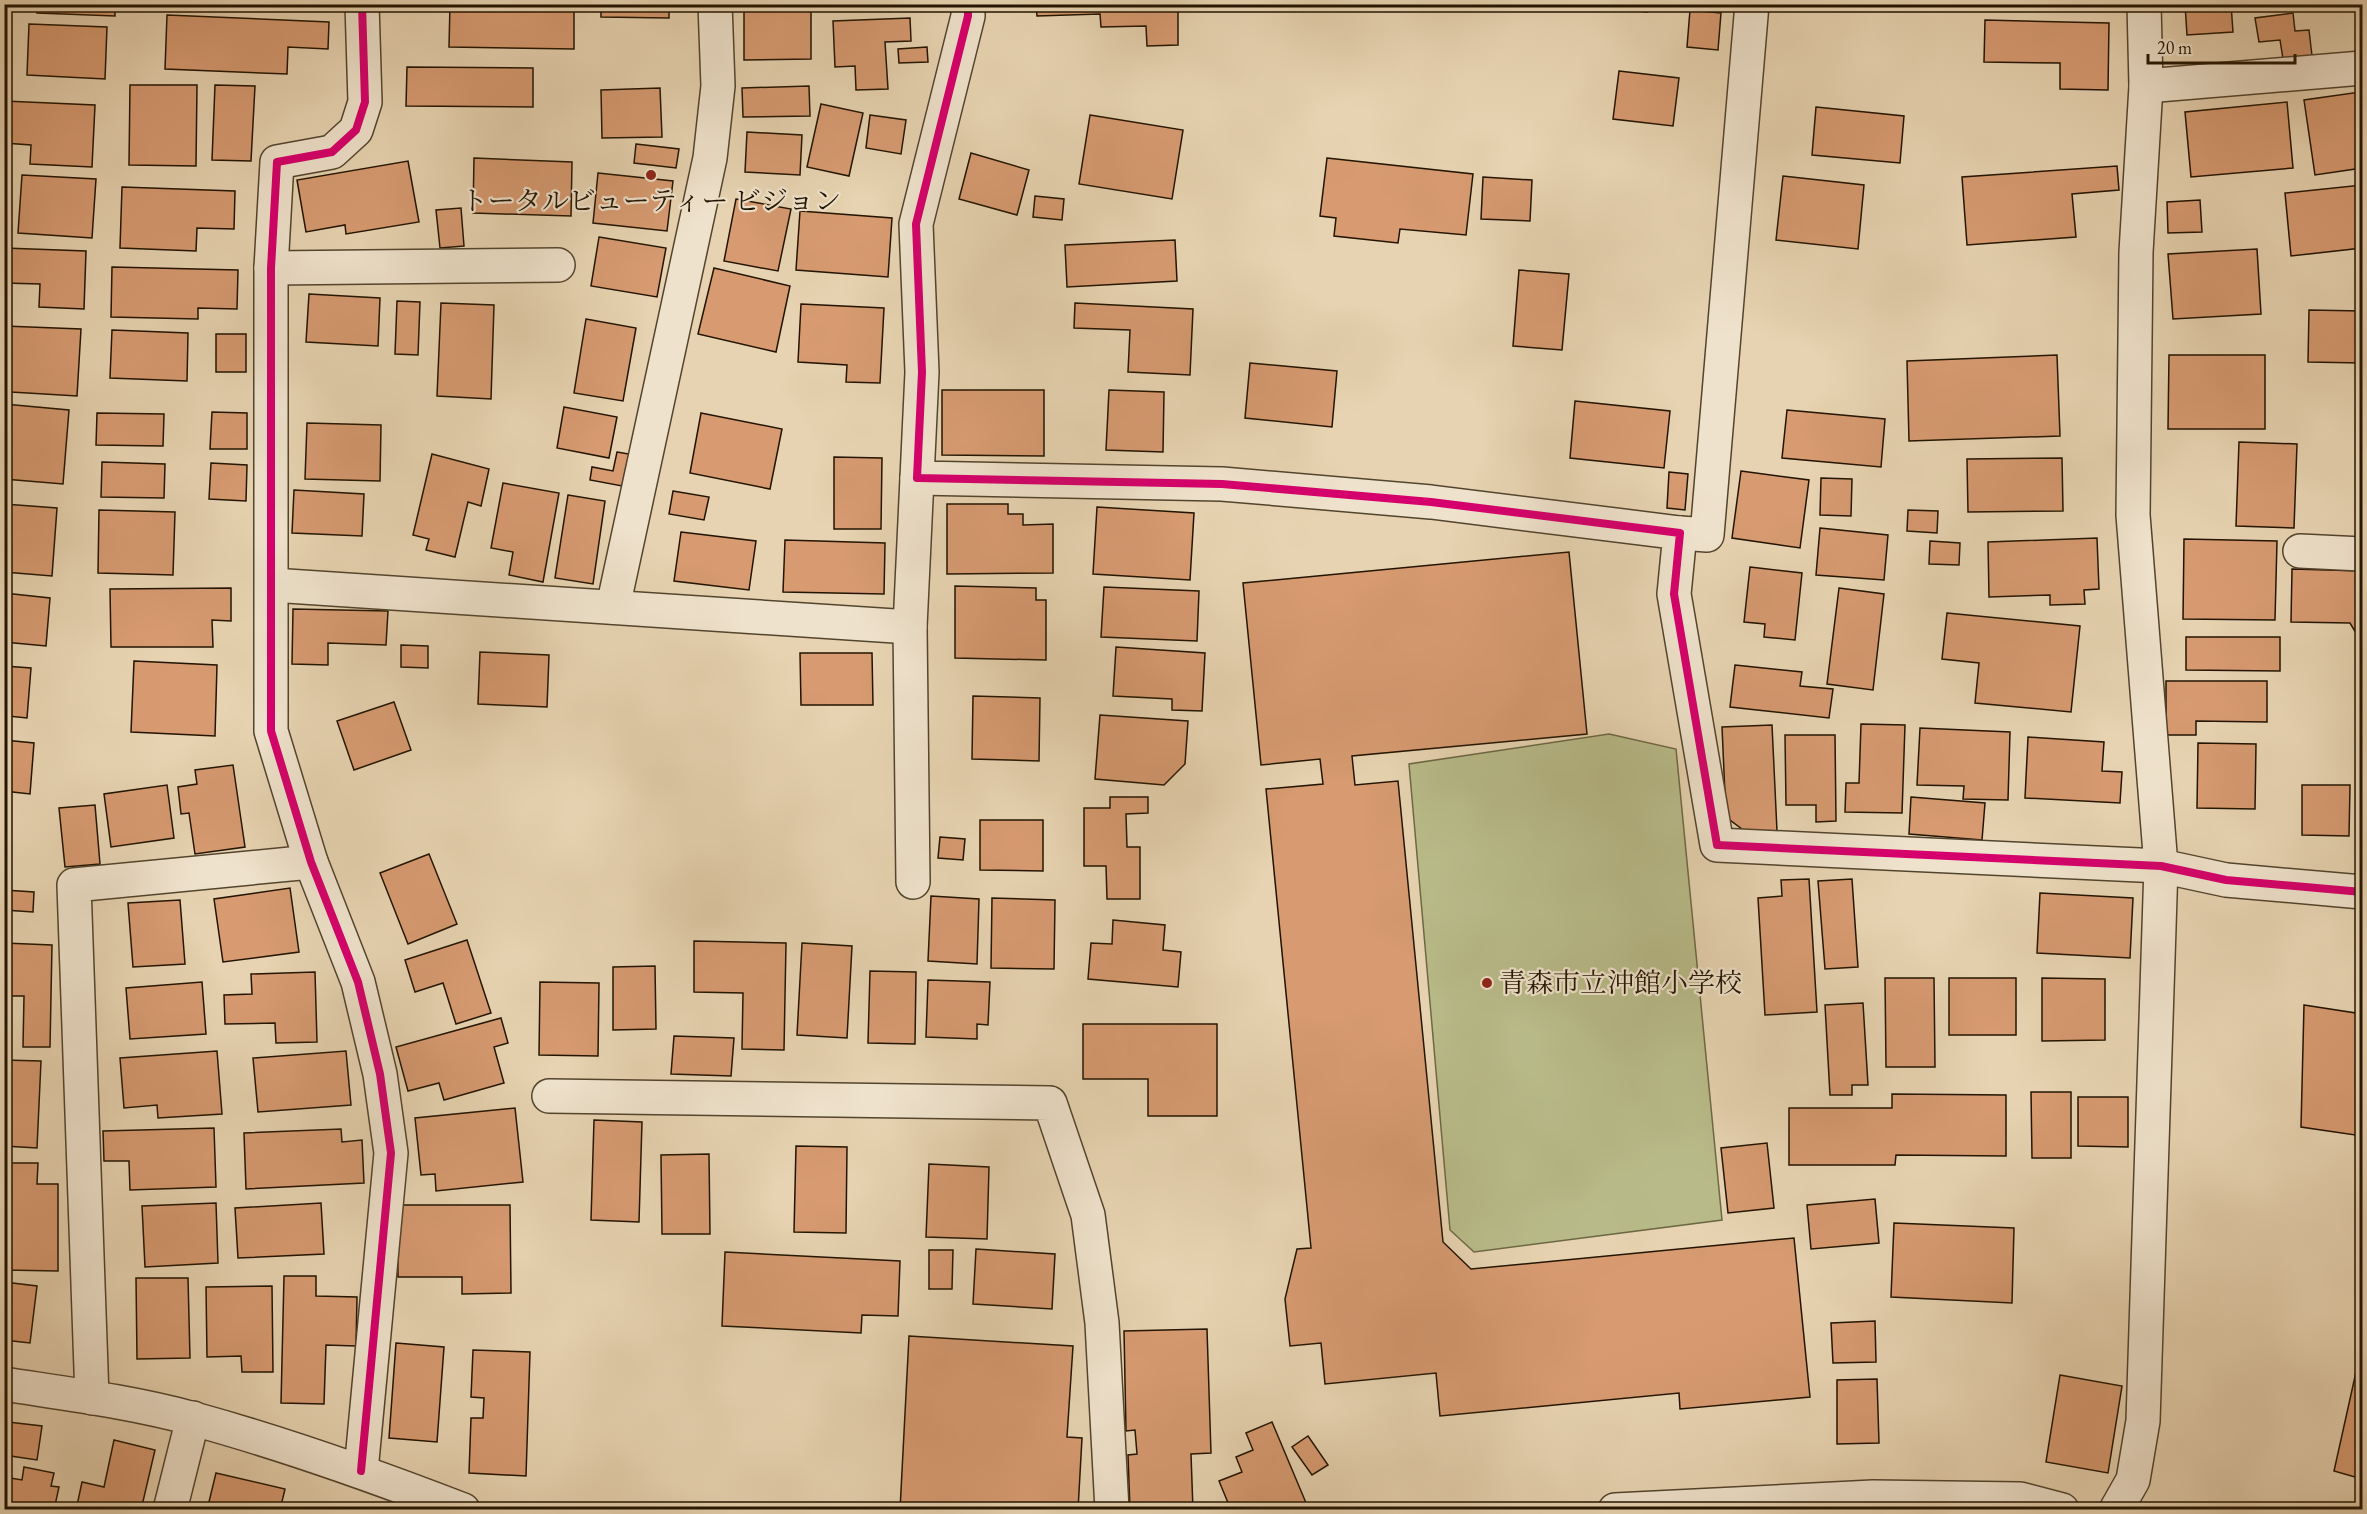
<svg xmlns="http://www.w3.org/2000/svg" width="2367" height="1514" font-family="'EB Garamond','Noto Serif JP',serif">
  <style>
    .green { fill: #b8bb89; stroke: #6d6845; stroke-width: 1.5 }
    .building { fill: #d79a71; stroke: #221401; stroke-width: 1.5 }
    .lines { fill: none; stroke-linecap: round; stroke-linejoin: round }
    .minor-casing { stroke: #53442d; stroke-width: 36 }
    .tertiary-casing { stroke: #53442d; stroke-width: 36 }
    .minor { stroke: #efe2cc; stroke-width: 33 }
    .tertiary { stroke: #efe2cc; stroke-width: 33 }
    .cycleway-casing { stroke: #efe2cc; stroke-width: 11 }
    .cycleway { stroke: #d6006c; stroke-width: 8 }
    .poi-dot { fill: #8f2418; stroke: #efe2cc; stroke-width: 2 }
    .labels { text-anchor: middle; stroke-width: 4.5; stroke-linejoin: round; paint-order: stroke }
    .poi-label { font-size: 27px; fill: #221401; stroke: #efe2cc }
  </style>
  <rect width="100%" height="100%" fill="#e7d3b1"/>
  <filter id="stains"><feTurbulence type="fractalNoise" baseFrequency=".00333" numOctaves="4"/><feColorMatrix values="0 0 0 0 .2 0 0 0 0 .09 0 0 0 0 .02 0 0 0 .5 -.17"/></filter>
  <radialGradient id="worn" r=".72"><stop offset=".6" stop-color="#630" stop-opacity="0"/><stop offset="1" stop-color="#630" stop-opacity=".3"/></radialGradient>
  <polygon class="green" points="1609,734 1676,749 1722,1220 1474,1252 1450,1230 1409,764"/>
  <g class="building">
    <polygon points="38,4 115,4 115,16 37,13"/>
    <polygon points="450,4 574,4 574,49 449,47"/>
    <polygon points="601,4 669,4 669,18 601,17"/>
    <polygon points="744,4 811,4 811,59 744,60"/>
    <polygon points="832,4 888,4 888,11 831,11"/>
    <polygon points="905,4 941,4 941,9 905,10"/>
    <polygon points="1036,4 1178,4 1178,45 1147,46 1146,26 1101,27 1100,14 1037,16"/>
    <polygon points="1608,4 1648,4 1647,12 1607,8"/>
    <polygon points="2185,4 2231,4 2233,32 2187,35"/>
    <polygon points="2304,4 2346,4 2305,10"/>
    <polygon points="1690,10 1721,13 1718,50 1687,47"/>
    <polygon points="2293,13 2295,31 2309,30 2312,56 2283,59 2280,40 2259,42 2255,18"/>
    <polygon points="167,15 329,22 328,49 288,47 287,74 165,69"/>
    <polygon points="910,18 911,41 885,42 888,89 856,90 855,66 835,67 833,21"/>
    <polygon points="1985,20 2109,23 2108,90 2060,89 2060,63 1984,62"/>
    <polygon points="29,24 107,27 105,79 27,75"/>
    <polygon points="927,47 928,62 899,63 898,49"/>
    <polygon points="407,67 533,68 533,107 406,106"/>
    <polygon points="1619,71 1679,78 1673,126 1613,119"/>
    <polygon points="130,85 197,85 196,166 129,165"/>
    <polygon points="215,85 255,86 251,161 212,160"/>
    <polygon points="809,86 810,116 743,117 742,88"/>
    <polygon points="660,88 662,137 602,138 601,90"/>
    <polygon points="2360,92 2362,107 2362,168 2315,175 2304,100"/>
    <polygon points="4,101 95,105 92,167 30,164 31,145 4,143"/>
    <polygon points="2287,102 2293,168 2191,177 2185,112"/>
    <polygon points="821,104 863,113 849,176 807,167"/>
    <polygon points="1816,107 1904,116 1900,163 1812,155"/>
    <polygon points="870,115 906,120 901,154 866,148"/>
    <polygon points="1090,115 1183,130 1172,199 1079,184"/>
    <polygon points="747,132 802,135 800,175 745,172"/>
    <polygon points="636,144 679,149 676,168 634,163"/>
    <polygon points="971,153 1029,170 1017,215 959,199"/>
    <polygon points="474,158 572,162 571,216 473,213"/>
    <polygon points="1327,158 1473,174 1466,235 1400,229 1398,243 1334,236 1336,218 1320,216"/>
    <polygon points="408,161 419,222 346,234 345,225 306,232 297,180"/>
    <polygon points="2117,166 2119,190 2072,194 2076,237 1967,245 1962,177"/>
    <polygon points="598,173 673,181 667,231 593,223"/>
    <polygon points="22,175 96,179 92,238 18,233"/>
    <polygon points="1783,176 1864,185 1858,249 1776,240"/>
    <polygon points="1483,177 1532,180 1530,221 1481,219"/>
    <polygon points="2362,185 2362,248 2291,256 2285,193"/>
    <polygon points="122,187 235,191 234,229 197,228 196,251 120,248"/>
    <polygon points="1035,196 1064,199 1062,220 1033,217"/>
    <polygon points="736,199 791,209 778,271 724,261"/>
    <polygon points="2200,200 2202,232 2168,233 2167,202"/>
    <polygon points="461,208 464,246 440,248 436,210"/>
    <polygon points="800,211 892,218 888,277 796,270"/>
    <polygon points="599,237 666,248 657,297 591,286"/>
    <polygon points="1175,240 1177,281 1067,287 1065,245"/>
    <polygon points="4,248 86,251 84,309 39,307 40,284 4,283"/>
    <polygon points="2257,249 2261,314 2173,319 2168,254"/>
    <polygon points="112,267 238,270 237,309 198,308 198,319 111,317"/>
    <polygon points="714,268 790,286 776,352 698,334"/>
    <polygon points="1519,270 1569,274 1562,350 1513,346"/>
    <polygon points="309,294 380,298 378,346 306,342"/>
    <polygon points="397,301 420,302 418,355 395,354"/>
    <polygon points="441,303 494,305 491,399 437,396"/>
    <polygon points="1075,303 1193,309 1190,375 1128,372 1130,330 1074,328"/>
    <polygon points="801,304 884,308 880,383 846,382 847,365 798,362"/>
    <polygon points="2309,310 2362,311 2362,363 2308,362"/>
    <polygon points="586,319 636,328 623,401 574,393"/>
    <polygon points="4,326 81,329 77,396 11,392 4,383"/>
    <polygon points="112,330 188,333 187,381 110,378"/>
    <rect x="216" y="334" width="30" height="38"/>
    <polygon points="2057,355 2060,436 1909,441 1907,361"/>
    <polygon points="2169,355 2265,355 2265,429 2168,429"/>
    <polygon points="1250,363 1337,371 1332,427 1245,418"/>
    <polygon points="942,390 1044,390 1044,456 942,455"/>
    <polygon points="1109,390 1164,392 1163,452 1106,450"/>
    <polygon points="1575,401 1670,411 1664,468 1570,458"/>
    <polygon points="4,404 69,410 63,484 4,479"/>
    <polygon points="564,407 617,417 609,458 557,448"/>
    <polygon points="1787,410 1885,419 1881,467 1782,458"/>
    <polygon points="212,412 247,413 247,449 210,449"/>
    <polygon points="97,413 164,414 163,446 96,445"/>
    <polygon points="701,413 782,429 770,489 690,473"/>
    <polygon points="307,423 381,425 380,481 305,479"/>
    <polygon points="2239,442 2297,444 2294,528 2236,526"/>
    <polygon points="617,452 629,454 622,486 590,480 592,467 613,471"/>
    <polygon points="432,454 489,469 481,506 468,502 455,557 426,550 429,539 413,535"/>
    <polygon points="834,457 882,458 881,529 834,529"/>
    <polygon points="2062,458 2063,511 1968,512 1967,459"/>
    <polygon points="102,462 165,464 164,498 101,497"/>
    <polygon points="211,463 247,465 246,501 209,499"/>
    <polygon points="1741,471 1809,480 1800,548 1732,538"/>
    <polygon points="1669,472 1688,474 1685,510 1667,508"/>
    <polygon points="1821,478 1852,479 1851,516 1820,515"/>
    <polygon points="503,483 559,493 543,582 509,575 513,552 491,548"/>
    <polygon points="294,490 364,494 362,536 292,533"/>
    <polygon points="673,491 709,497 704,520 669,514"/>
    <polygon points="568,495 605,501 593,584 555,578"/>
    <polygon points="4,504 57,508 52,576 4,572"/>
    <polygon points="947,504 1008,504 1008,514 1023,514 1023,525 1053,524 1053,573 947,574"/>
    <polygon points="1097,507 1194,513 1190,580 1093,574"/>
    <polygon points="99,510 175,512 173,575 98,573"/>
    <polygon points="1908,510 1938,511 1937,533 1907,531"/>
    <polygon points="1820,528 1888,535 1884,580 1816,575"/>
    <polygon points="681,532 756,541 749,590 674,581"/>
    <polygon points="2097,538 2099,589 2084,590 2085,604 2050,605 2050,595 1989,597 1988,542"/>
    <polygon points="2184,539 2277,541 2275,620 2183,619"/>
    <polygon points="785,540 885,543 884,594 783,592"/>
    <polygon points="1930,541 1960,543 1959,565 1929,564"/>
    <polygon points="1569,552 1587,734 1352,756 1355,785 1398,781 1443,1242 1471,1269 1794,1238 1810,1397 1680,1409 1679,1393 1440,1416 1436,1373 1325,1384 1321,1343 1290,1346 1285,1299 1297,1249 1311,1248 1266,789 1323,784 1320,759 1261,765 1243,583"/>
    <polygon points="1750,567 1802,573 1795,640 1764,637 1765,624 1744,622"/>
    <polygon points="2292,569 2362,571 2362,643 2350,623 2291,622"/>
    <polygon points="955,586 1036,588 1036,600 1046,600 1046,660 955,658"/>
    <polygon points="1104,587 1199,591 1197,641 1101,637"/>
    <polygon points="231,588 231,621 212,620 213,647 111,647 110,589"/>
    <polygon points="1839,588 1884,594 1873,690 1827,684"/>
    <polygon points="4,593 50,598 46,646 4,642"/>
    <polygon points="293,609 388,611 386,645 328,643 328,665 292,664"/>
    <polygon points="1947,613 2080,626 2071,712 1975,703 1979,663 1942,659"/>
    <polygon points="2186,637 2280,637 2280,671 2186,670"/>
    <polygon points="401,645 428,646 428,668 401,667"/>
    <polygon points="1116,647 1205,653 1202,711 1172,710 1172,699 1113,696"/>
    <polygon points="480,652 549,655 547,707 478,704"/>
    <polygon points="800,653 872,653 873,705 801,705"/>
    <polygon points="134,661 217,665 215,736 131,732"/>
    <polygon points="1735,665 1802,672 1800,686 1833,689 1829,718 1730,707"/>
    <polygon points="4,666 31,668 27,718 8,716 6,732 4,731"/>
    <polygon points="2166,681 2267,681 2267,722 2196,721 2196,735 2166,735"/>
    <polygon points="973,696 1040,698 1039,761 972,759"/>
    <polygon points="394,702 411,750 354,770 337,721"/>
    <polygon points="1100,715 1188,721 1185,764 1164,785 1095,779"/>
    <polygon points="1861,724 1905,725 1902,813 1845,812 1846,783 1859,783"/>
    <polygon points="1772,725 1777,831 1746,832 1726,817 1722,727"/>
    <polygon points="1920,728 2010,732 2008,800 1963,799 1964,786 1917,785"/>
    <polygon points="1785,735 1835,735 1836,821 1816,822 1816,805 1786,805"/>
    <polygon points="2028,737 2104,742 2102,771 2122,772 2120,803 2025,798"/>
    <polygon points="4,740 34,743 30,794 4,791"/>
    <polygon points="2198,743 2256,744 2255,809 2197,808"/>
    <polygon points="233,765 245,847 195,854 189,813 181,814 178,787 197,784 195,770"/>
    <polygon points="167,785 174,838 111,847 104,794"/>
    <polygon points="2302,785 2350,785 2349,836 2302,835"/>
    <polygon points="1110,797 1148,797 1148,813 1126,814 1127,847 1140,847 1140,899 1107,899 1106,866 1084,866 1084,808 1110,808"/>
    <polygon points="1911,797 1985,803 1982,840 1909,834"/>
    <polygon points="95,805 100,864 65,867 59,808"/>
    <polygon points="980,820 1043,820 1043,871 980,870"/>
    <polygon points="940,837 965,839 963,860 938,858"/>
    <polygon points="429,854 457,924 408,944 380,873"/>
    <polygon points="1809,879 1817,1012 1765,1015 1758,898 1782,896 1781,880"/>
    <polygon points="1852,879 1858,967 1825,969 1818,881"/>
    <polygon points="290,888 299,952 223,962 214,899"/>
    <polygon points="4,890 34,892 33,912 4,910"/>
    <polygon points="2040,893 2133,898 2130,958 2037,953"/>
    <polygon points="931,896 979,899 977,964 928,961"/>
    <polygon points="992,898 1055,900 1054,969 991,968"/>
    <polygon points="180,900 185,964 133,967 128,903"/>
    <polygon points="1113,920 1165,925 1163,950 1181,952 1178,987 1088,979 1091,943 1112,944"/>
    <polygon points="467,940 491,1013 456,1024 443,983 415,992 405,960"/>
    <polygon points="694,941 786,943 784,1050 742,1049 743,993 694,992"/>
    <polygon points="4,943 52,945 50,1047 23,1047 24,996 4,996"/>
    <polygon points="802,943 852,946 847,1038 797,1035"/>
    <polygon points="655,966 656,1029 613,1030 613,967"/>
    <polygon points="870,971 916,972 915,1044 868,1043"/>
    <polygon points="315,972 317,1042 276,1043 275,1023 225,1024 224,995 252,994 251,974"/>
    <polygon points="1885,978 1934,978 1935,1067 1886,1067"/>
    <rect x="1949" y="978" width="67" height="57"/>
    <polygon points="2042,978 2105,979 2105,1040 2042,1041"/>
    <polygon points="928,980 990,982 988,1025 977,1024 977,1039 926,1037"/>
    <polygon points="202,982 206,1034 130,1039 126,988"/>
    <polygon points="540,982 599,983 598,1056 539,1055"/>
    <polygon points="1863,1003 1868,1085 1852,1085 1852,1095 1830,1095 1825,1005"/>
    <polygon points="2304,1005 2362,1014 2362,1136 2301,1127"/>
    <polygon points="501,1018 508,1043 494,1047 504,1083 444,1100 439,1083 408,1091 396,1047"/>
    <polygon points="1083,1024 1217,1024 1217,1116 1148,1116 1148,1079 1083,1079"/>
    <polygon points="674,1036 734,1038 731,1076 671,1074"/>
    <polygon points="217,1051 222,1114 158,1118 157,1105 124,1108 120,1058"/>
    <polygon points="346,1051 351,1105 258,1112 253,1058"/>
    <polygon points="4,1060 41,1061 37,1148 4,1146"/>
    <polygon points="2031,1092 2071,1092 2071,1158 2032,1158"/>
    <polygon points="1892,1094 2006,1095 2006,1156 1896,1155 1895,1165 1789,1165 1789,1108 1892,1108"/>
    <polygon points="2078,1097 2128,1097 2128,1147 2078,1146"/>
    <polygon points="515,1108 523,1182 436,1191 435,1174 421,1175 415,1118"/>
    <polygon points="594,1120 642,1122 639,1222 591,1220"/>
    <polygon points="214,1128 216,1187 130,1190 129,1161 104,1161 103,1131"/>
    <polygon points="341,1129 342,1142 362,1140 364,1183 246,1189 244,1133"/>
    <polygon points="1767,1143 1774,1208 1728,1213 1721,1148"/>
    <polygon points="796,1146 847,1147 846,1233 794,1232"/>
    <polygon points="709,1154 710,1234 662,1234 661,1155"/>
    <polygon points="4,1163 38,1163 37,1184 58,1184 58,1271 4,1270"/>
    <polygon points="929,1164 989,1167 987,1239 926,1237"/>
    <polygon points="1875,1199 1879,1243 1811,1249 1807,1205"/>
    <polygon points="216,1203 218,1263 145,1267 142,1206"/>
    <polygon points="321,1203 324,1254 238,1258 235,1208"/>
    <polygon points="397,1205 510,1205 511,1293 462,1294 462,1277 398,1277"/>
    <polygon points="1894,1223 2014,1228 2012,1303 1891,1297"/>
    <polygon points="976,1249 1055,1254 1052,1309 973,1304"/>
    <polygon points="929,1250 953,1250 952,1289 929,1289"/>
    <polygon points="725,1252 900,1261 898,1316 862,1315 861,1333 722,1326"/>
    <polygon points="284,1276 316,1276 316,1296 357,1297 356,1346 326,1345 324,1404 281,1403"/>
    <polygon points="136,1278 188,1278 190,1358 137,1359"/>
    <polygon points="4,1282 37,1286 30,1343 4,1340"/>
    <polygon points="272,1286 273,1372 242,1372 241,1356 207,1357 206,1287"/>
    <polygon points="1875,1321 1876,1362 1833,1363 1831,1323"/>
    <polygon points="1207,1329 1211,1453 1191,1454 1193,1510 1130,1510 1128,1455 1137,1454 1135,1430 1126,1431 1124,1331"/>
    <polygon points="909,1336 1073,1346 1067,1437 1082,1438 1078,1510 900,1510"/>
    <polygon points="396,1343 444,1347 437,1442 389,1438"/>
    <polygon points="2362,1345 2362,1479 2334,1471"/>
    <polygon points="473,1350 530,1352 526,1476 469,1473 471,1418 483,1418 484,1398 471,1397"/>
    <polygon points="2060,1375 2122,1386 2108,1473 2046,1462"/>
    <polygon points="1877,1379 1879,1443 1837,1444 1837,1380"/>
    <polygon points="8,1422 42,1426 37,1460 4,1455"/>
    <polygon points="1272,1422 1309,1510 1231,1510 1219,1481 1242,1472 1236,1457 1253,1450 1246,1433"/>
    <polygon points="1308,1436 1328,1465 1312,1475 1292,1447"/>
    <polygon points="114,1440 155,1450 141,1510 76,1510 82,1482 104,1487"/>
    <polygon points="24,1467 54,1473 51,1486 59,1487 54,1510 4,1510 4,1477 22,1480"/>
    <polygon points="216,1473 285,1489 280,1510 207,1510"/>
  </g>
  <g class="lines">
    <defs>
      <g id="minor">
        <polyline points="968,4 968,16 916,224 922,372 917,478 1222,484 1431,502 1680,533 1674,594 1717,845 2161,866 2226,880 2362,892"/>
        <polyline points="2146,86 2362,68"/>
        <polyline points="271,268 558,265"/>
        <polyline points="1680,533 1707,535 1752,4"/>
        <polyline points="2300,551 2362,554"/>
        <polyline points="272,585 910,627"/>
        <polyline points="613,607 710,158 718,86 715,4"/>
        <polyline points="913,882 910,627 917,478"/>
        <polyline points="549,1096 1050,1103 1088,1215 1102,1323 1112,1510"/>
        <path d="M4 1384C68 1394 132 1402 194 1419 285 1444 375 1476 463 1510"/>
        <polyline points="92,1398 74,885 311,862"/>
        <polyline points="361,1471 391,1153 380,1074 358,982 311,862 271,731 271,268 277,162 332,152 356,130 365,102 362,4"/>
        <polyline points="170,1510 193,1418"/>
        <polyline points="2116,1510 2133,1480 2143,1421 2161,866 2133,515 2136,252 2146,86 2144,4"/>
      </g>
      <polyline id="tertiary" points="1615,1510 1873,1497 2020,1499 2062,1510"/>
    </defs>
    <use href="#minor" class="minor-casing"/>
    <use href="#tertiary" class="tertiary-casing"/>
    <use href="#minor" class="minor"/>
    <use href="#tertiary" class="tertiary"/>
    <defs>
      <g id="cycleway">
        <polyline points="968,4 968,16 916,224 922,372 917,478 1222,484 1431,502 1680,533 1674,594 1717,845 2161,866 2226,880 2362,892"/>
        <polyline points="361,1471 391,1153 380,1074 358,982 311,862 271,731 271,268 277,162 332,152 356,130 365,102 362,4"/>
      </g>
    </defs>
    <use href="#cycleway" class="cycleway-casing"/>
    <use href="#cycleway" class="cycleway"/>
  </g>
  <g class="poi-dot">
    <circle cx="651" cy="175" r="6"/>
    <circle cx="1487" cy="983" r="6"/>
  </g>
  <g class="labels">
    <g class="poi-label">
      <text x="651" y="210">トータルビューティー ビジョン</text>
      <text x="1499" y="992" text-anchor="start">青森市立沖館小学校</text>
    </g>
  </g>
  <rect width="2367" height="1514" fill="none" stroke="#e7d3b1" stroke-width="24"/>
  <rect x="6" y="6" width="2355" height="1502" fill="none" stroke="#221401" stroke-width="3"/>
  <rect x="12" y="12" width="2343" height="1490" fill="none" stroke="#221401" stroke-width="1.5"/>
  <path d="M2148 54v9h147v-9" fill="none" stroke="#221401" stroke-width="3"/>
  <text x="2157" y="54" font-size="18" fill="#221401" stroke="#efe2cc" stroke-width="4.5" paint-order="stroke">20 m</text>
  <rect width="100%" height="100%" filter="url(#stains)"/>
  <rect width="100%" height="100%" fill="url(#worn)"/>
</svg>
